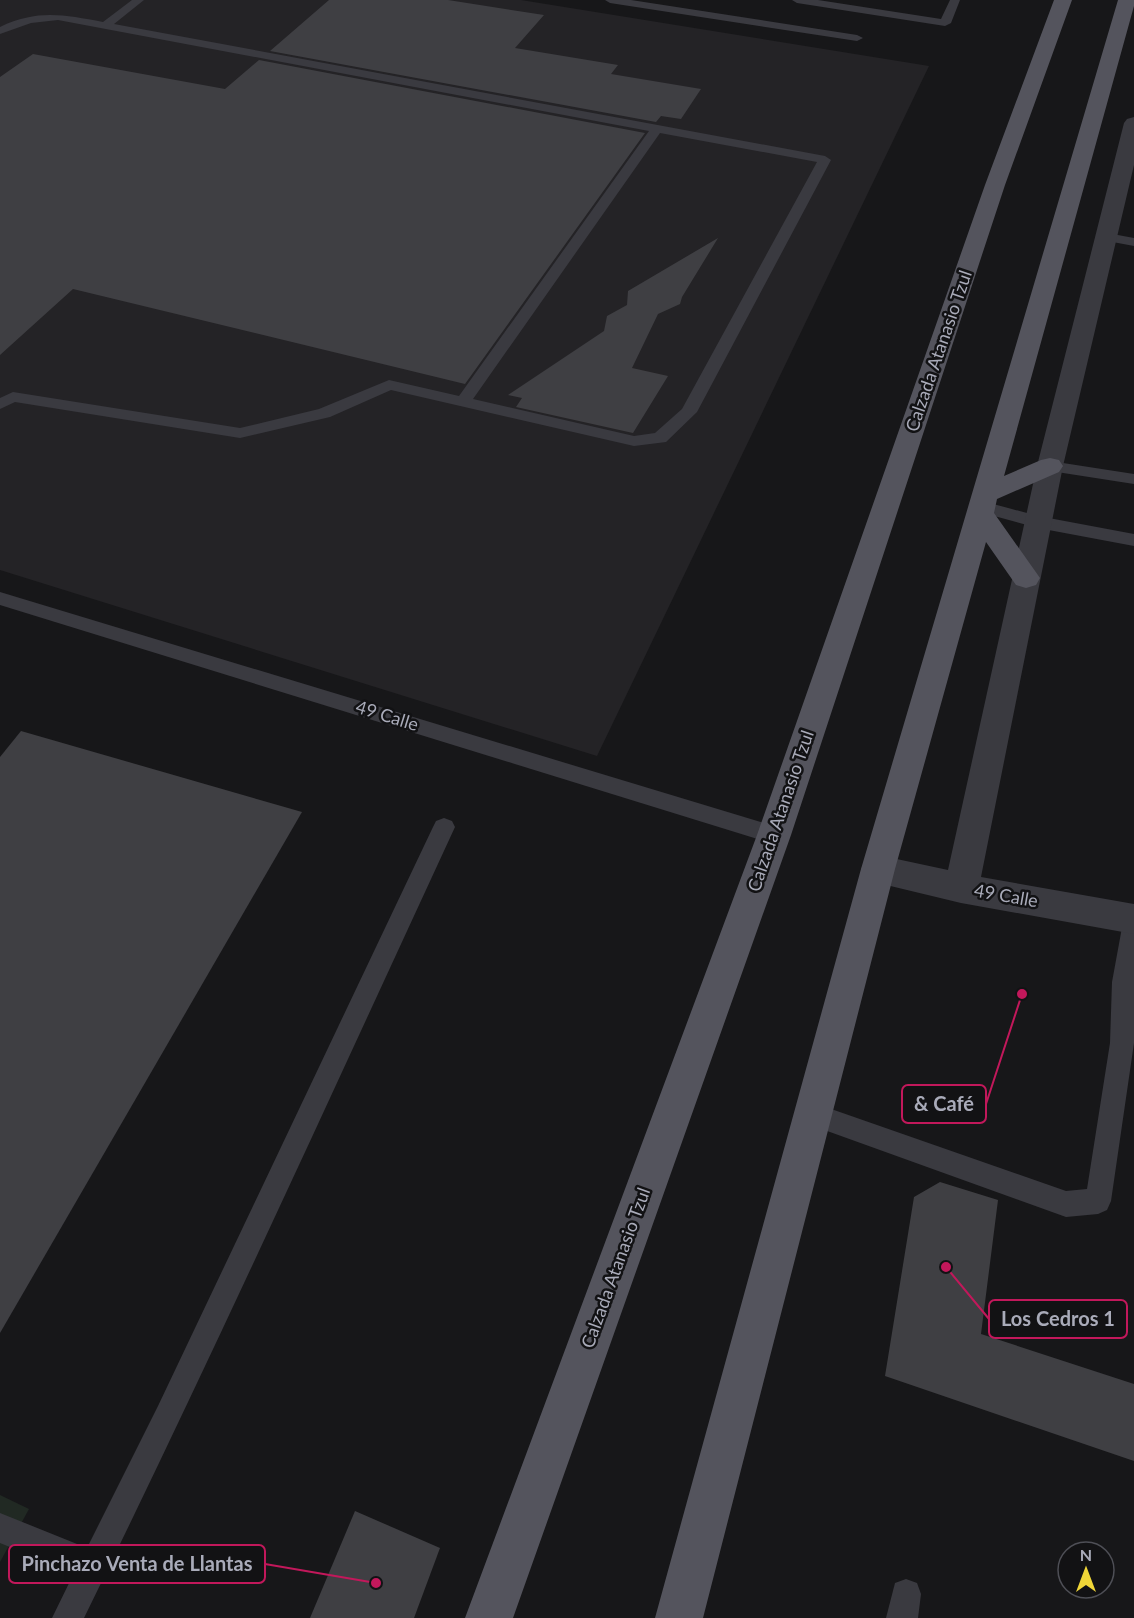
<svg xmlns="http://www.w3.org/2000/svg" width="1134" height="1618" font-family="Lato,sans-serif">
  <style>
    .built { fill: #242326 }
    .green { fill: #212923 }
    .building { fill: #3f3f43 }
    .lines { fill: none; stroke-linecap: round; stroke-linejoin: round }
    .service { fill: #3a3a40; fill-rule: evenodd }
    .minor { fill: #3a3a40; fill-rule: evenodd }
    .primary { fill: #54545d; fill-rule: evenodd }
    .labels { text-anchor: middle; stroke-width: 5; stroke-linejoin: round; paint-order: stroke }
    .street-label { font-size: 18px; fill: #a9abb9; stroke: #121214 }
    .leader { fill: none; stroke: #c2185b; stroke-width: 2 }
    .callout-dot { fill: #c2185b; stroke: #121214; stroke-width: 2 }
    .callout { fill: #121214; stroke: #c2185b; stroke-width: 2 }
    .callout-label { font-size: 20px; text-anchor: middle; font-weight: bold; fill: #a9abb9 }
  </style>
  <rect width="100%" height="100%" fill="#171719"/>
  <polygon class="built" points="0,0 521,0 929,66 597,756 0,570"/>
  <polygon class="green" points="0,1495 29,1509 0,1562"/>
  <g class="building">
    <polygon points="329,0 448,0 544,15 515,48 618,65 611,74 701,89 681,119 661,116 656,122 270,51"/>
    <polygon points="33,54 225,89 259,60 645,133 465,384 73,289 0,355 0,77"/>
    <polygon points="718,238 682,297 680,304 658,314 632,368 668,376 633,433 516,407 522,398 508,395 604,331 607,316 627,305 628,291"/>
    <polygon points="21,731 302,812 0,1333 0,757"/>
    <polygon points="940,1182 998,1200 981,1334 1134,1384 1134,1461 885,1376 914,1197"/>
    <polygon points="355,1511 440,1548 414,1618 310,1618"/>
  </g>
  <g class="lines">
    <g class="service">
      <path d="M132 0H144L114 24 825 156 831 160 697 412 666 442 634 446 391 390 330 417 240 438 15 402 0 409V398L13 392 240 428 319 409 389 380 459 396 649 131 58 20 31 23 0 34V27C38 9 64 15 103 22ZM660 133 817 162 682 409 655 433 634 436 473 399Z"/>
      <polygon points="605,0 631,0 857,35 863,38 857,41 610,3"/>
      <polygon points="792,0 818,0 941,19 950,0 960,0 951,23 945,26 797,3"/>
      <polygon points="1107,233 1134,238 1134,246 1102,240 1100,237"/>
      <polygon points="1050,461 1134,474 1134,484 1044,470 1042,466 1044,462"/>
      <polygon points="982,501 1038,516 1134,534 1134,546 1038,528 976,511 973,507 976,503"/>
      <polygon points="0,592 774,826 782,829 785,835 782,841 774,844 0,605"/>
      <path d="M444 818 452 821 455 827C333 1091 212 1357 84 1618H52L74 1573 0 1543V1513L87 1548 158 1406 433 827 436 821Z"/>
      <polygon points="1134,912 1134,1043 1111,1201 1107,1210 1098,1214 1066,1217 805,1123 802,1115 805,1107 814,1103 1066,1191 1087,1189 1110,1043 1112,982 1123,922 1126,915"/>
      <polygon points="906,1579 917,1583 921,1594 918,1618 886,1618 895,1583"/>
    </g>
    <polygon class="minor" points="1134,117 1134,165 1063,466 981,877 1134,904 1134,934 961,903 878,883 866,879 861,869 866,859 878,855 948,870 1037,466 1124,123 1127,119"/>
    <g class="primary">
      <polygon points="1054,0 1072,0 1005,185 791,835 513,1618 465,1618 757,835 985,185"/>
      <polygon points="1118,0 1134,0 1134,6 1004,476 1041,460 1050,458 1059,460 1063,466 1059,472 997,499 994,513 1040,578 1036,585 1026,588 1016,585 986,542 895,869 703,1618 655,1618 861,869"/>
    </g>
  </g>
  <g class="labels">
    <g class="street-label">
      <text transform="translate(939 351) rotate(-71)" y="6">Calzada Atanasio Tzul</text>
      <text transform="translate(387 716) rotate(17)" y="6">49 Calle</text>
      <text transform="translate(781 811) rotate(-71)" y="6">Calzada Atanasio Tzul</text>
      <text transform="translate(1006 896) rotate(10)" y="6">49 Calle</text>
      <text transform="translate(616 1268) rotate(-70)" y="6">Calzada Atanasio Tzul</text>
    </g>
  </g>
  <path class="leader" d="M1022 994L986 1104M946 1267L989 1319M376 1583L265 1564"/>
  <g class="callout-dot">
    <circle cx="1022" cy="994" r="6"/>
    <circle cx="946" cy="1267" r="6"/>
    <circle cx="376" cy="1583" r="6"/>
  </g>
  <g class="callout">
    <rect x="902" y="1085" width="84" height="38" rx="6"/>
    <rect x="989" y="1300" width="138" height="38" rx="6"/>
    <rect x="9" y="1545" width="256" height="38" rx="6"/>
  </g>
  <g class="callout-label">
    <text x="944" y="1111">&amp; Café</text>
    <text x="1058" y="1326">Los Cedros 1</text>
    <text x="137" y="1571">Pinchazo Venta de Llantas</text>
  </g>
  <g transform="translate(1086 1570)"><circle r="28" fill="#121214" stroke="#4e4f56" stroke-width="1.5"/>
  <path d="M0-4.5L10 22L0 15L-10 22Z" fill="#f0d638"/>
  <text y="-9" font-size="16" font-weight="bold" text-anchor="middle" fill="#a9abb9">N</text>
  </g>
</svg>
